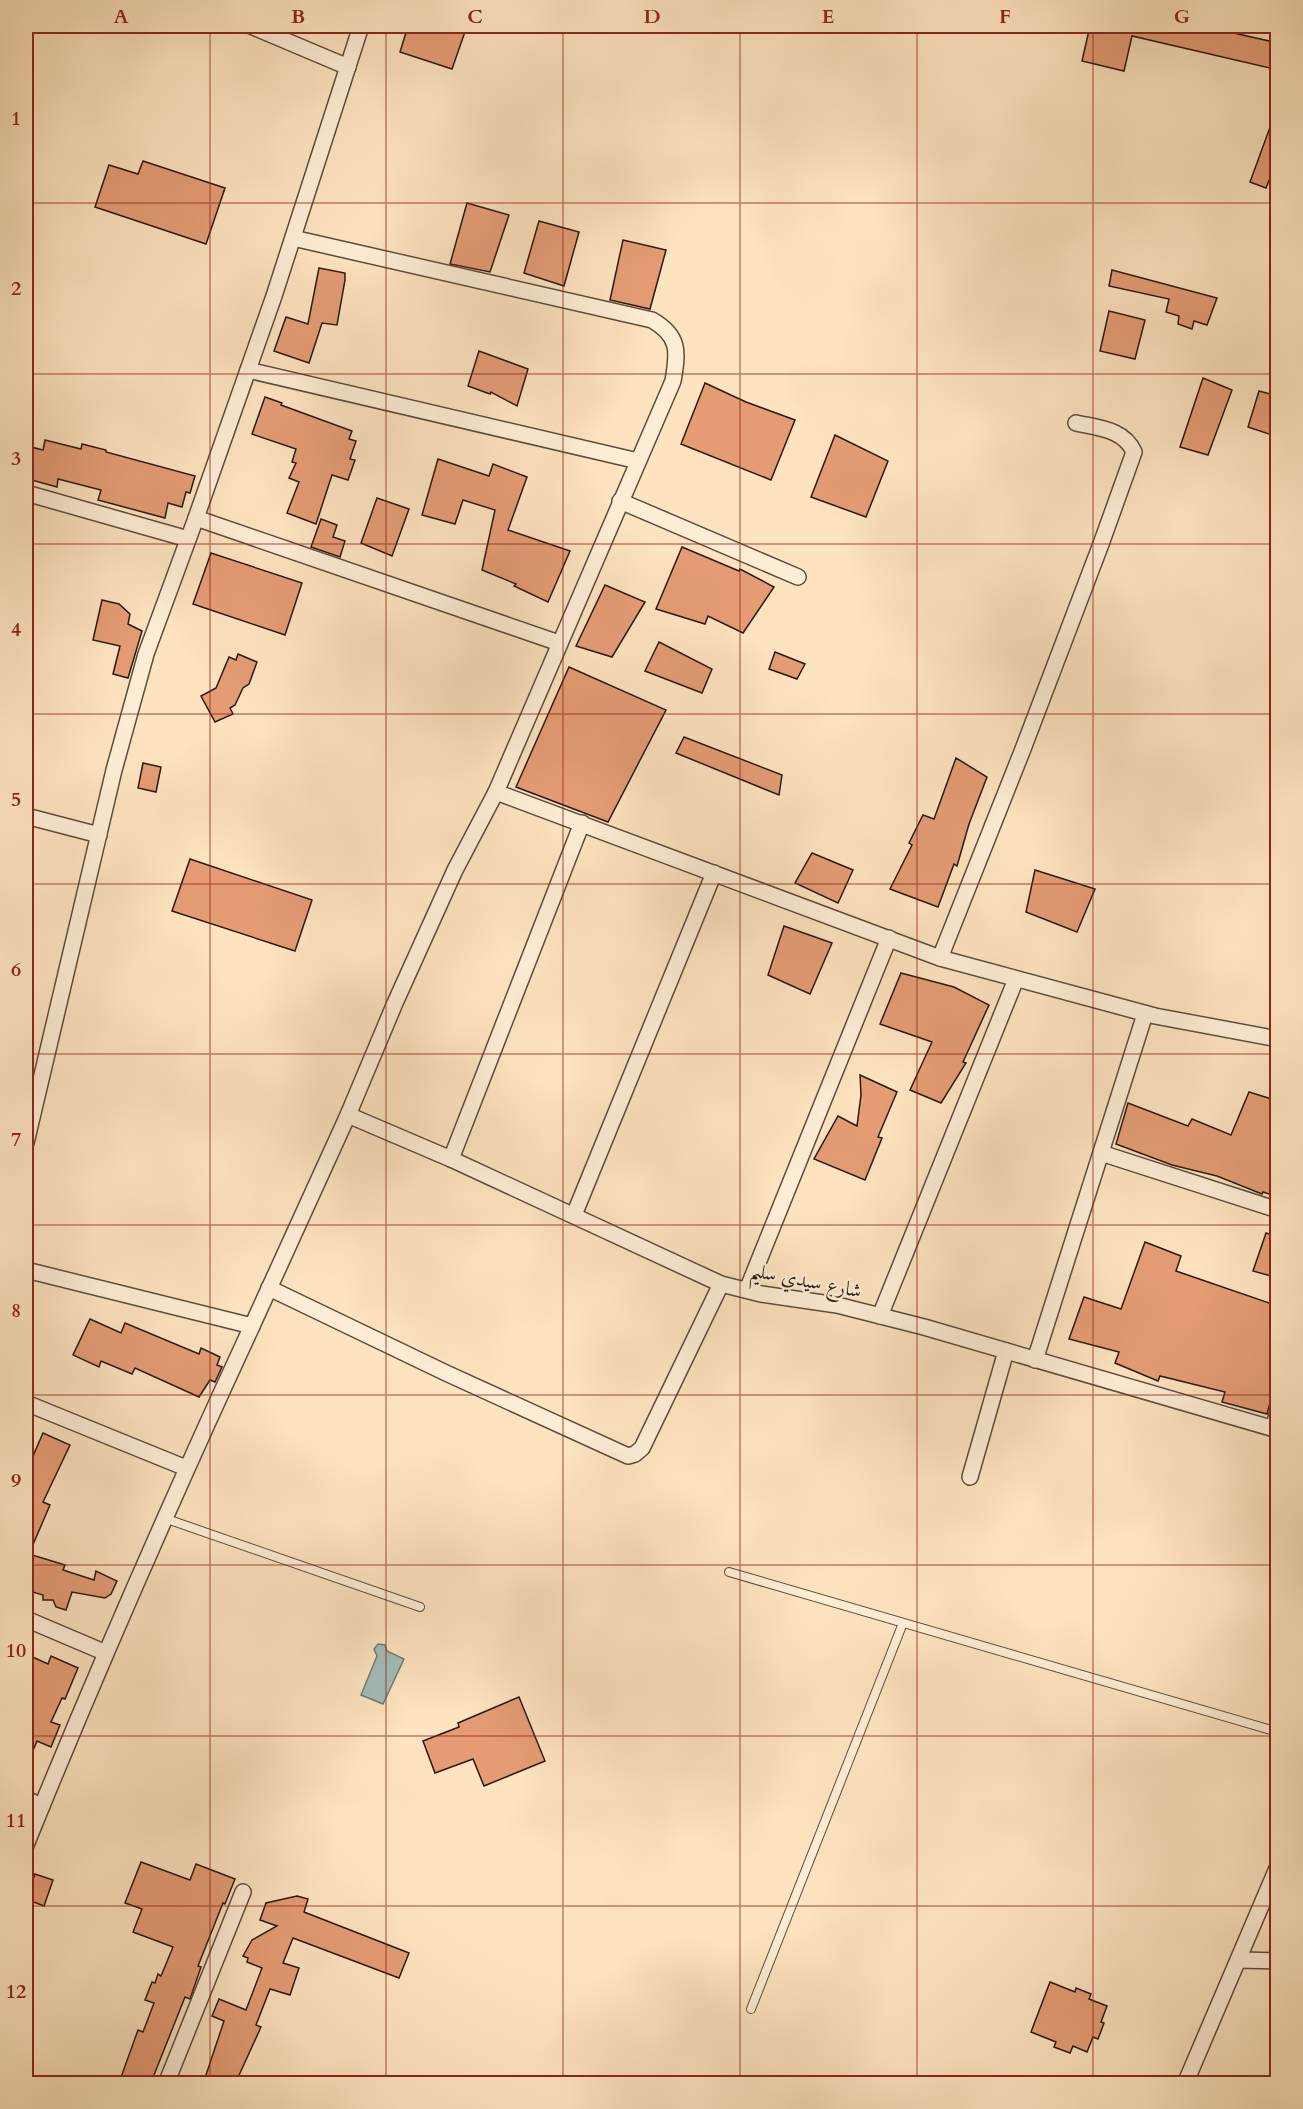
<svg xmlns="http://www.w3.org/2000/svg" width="1303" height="2109" font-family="Cardo,Amiri,serif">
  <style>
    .water { fill: #a1bdb9; stroke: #717b76; stroke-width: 1.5 }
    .building { fill: #e59c75; stroke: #281912; stroke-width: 1.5 }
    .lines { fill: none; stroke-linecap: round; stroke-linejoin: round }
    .service-casing { stroke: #5d4c3d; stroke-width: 10 }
    .minor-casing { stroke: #5d4c3d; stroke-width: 18 }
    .service { stroke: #feedd5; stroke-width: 8 }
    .minor { stroke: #feedd5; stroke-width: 15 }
    .grid { fill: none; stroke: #8f2418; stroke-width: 1.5; stroke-opacity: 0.55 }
    .labels { text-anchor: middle; stroke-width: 4.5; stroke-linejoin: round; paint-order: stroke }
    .street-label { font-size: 20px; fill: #281912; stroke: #feedd5 }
    .neatline { fill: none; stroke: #8f2418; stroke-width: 2 }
    .grid-label { font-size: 20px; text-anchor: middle; font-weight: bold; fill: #8f2418 }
  </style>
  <rect width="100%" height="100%" fill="#fde3bf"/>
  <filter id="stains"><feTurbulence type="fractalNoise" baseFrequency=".00333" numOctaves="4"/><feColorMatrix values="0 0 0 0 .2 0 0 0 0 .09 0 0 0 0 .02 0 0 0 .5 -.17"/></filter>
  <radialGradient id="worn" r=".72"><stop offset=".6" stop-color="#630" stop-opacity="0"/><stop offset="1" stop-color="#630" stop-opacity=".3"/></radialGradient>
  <polygon class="water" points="378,1644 385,1645 387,1651 404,1659 383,1704 361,1695 377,1656 374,1649"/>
  <g class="building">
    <polygon points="408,26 467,26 452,69 400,52"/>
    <polygon points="1090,26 1203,26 1278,43 1278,70 1132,36 1124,71 1082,61"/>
    <polygon points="1276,111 1278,158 1266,188 1250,182"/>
    <polygon points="143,161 225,188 206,244 95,207 109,165 138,174"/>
    <polygon points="467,203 509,215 490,272 450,264"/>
    <polygon points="539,221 579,232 564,286 524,273"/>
    <polygon points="623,240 666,250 650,309 610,300"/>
    <polygon points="319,268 345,273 345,280 337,325 322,323 309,363 274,351 286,317 308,324"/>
    <polygon points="1112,270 1217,298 1207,325 1194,321 1192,329 1178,324 1179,316 1166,312 1169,299 1109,286"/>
    <polygon points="1109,311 1145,320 1135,359 1100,351"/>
    <polygon points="479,351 528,369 517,406 491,392 490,394 468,386"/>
    <polygon points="1203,378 1232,390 1208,455 1180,447"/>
    <polygon points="705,383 746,402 795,420 771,480 681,444"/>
    <polygon points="1259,391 1278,396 1278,437 1248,427"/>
    <polygon points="265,397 282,403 281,405 352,431 349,439 356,441 350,459 355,460 348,480 332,475 316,524 287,513 299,482 289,478 296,463 292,462 296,449 252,434"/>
    <polygon points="835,435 888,461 866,517 811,497"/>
    <polygon points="45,440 81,449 82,444 106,450 106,452 195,476 190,493 186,492 182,507 168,503 165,518 98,500 101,490 58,479 57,487 28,479 32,462 27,461 31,447 43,450"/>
    <polygon points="438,459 489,476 493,464 527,477 508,530 570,551 548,602 514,586 516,584 482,570 495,510 463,500 455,524 422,515"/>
    <polygon points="377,498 409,509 392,556 361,543"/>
    <polygon points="321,519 337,525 333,537 345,541 340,557 311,547"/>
    <polygon points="682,547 739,571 740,569 774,587 743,633 708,616 705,624 656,609"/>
    <polygon points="211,553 302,583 285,635 193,604"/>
    <polygon points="605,585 645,602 612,657 576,646"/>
    <polygon points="102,600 119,604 130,614 128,624 142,631 128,678 113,674 120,646 93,640"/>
    <polygon points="659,642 712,669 702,693 645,671"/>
    <polygon points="775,652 805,664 797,679 769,669"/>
    <polygon points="238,654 257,662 249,684 243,688 235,705 230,708 233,714 215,722 201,696 216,688 229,657 236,660"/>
    <polygon points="569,667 666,710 608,822 516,787"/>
    <polygon points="684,737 782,775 779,795 676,753"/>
    <polygon points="956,758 987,777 969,824 957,866 954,864 938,907 890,889 912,845 909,843 923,815 934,819"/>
    <polygon points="143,763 161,767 156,792 138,788"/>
    <polygon points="812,853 853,870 838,903 795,883"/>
    <polygon points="190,859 312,900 295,951 172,911"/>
    <polygon points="1035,870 1095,889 1077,932 1026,912"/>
    <polygon points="784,926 832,943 810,994 768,975"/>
    <polygon points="901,973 954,987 989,1005 963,1062 966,1063 941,1103 910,1090 932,1042 880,1024"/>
    <polygon points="860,1075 897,1092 878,1137 882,1138 865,1180 814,1159 838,1116 857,1126 861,1095"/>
    <polygon points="1249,1092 1278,1101 1278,1197 1263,1192 1262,1194 1217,1176 1172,1165 1116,1144 1128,1103 1188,1126 1192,1119 1231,1135"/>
    <polygon points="1266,1233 1278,1237 1278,1278 1253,1271"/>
    <polygon points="1145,1242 1181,1256 1176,1271 1278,1306 1278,1374 1267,1414 1222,1402 1225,1392 1160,1376 1158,1381 1115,1363 1119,1352 1069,1339 1084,1297 1121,1309"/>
    <polygon points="90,1319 121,1333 125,1323 199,1354 201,1348 220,1357 217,1365 222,1367 215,1382 210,1380 199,1397 135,1368 132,1374 101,1361 99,1367 73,1355"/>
    <polygon points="43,1433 70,1445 43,1502 50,1505 29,1554 65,1565 63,1570 94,1580 96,1571 117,1581 111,1594 105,1598 72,1592 66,1610 56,1607 53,1600 43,1600 43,1595 26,1590 26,1472"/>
    <polygon points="26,1654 48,1664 51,1656 78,1668 65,1699 62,1698 51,1722 60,1725 51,1747 37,1741 26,1767"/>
    <polygon points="519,1697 545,1761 484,1786 473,1759 435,1773 423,1741 459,1727 458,1723"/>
    <polygon points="141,1862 190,1880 196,1864 235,1879 225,1904 223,1903 198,1966 201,1967 190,1999 185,1997 152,2080 150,2079 148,2084 129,2084 120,2080 138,2030 143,2032 154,2003 145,2000 152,1982 155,1983 158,1974 161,1976 173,1947 133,1932 142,1909 125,1903"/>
    <polygon points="35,1874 53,1880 44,1906 26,1899"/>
    <polygon points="297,1896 308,1899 304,1912 409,1953 399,1978 293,1938 283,1963 299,1968 290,1995 270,1989 256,2025 261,2027 235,2084 203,2084 224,2021 212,2016 219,1999 246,2010 262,1968 247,1962 248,1958 243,1956 252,1940 277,1926 260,1920 266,1903"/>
    <polygon points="1050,1982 1075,1992 1076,1988 1091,1994 1089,1999 1107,2006 1101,2022 1104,2023 1098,2039 1093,2037 1087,2052 1073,2046 1070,2053 1054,2047 1056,2042 1031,2032"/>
  </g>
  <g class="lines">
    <defs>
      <g id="service">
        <polyline points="164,1518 420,1607"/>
        <polyline points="729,1572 1278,1732"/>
        <polyline points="751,2009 903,1623"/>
      </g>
      <g id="minor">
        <polyline points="251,26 348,67"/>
        <path d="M293 238 652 320C680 336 678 352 673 381L496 792"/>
        <polyline points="248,370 638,461"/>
        <polyline points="26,493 188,539"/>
        <polyline points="620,501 798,577"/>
        <polyline points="196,518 559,643"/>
        <polyline points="26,816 99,835"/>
        <path d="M940 958 1023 749 1101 544 1134 452C1124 429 1098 428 1076 423"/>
        <polyline points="348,1115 451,1159 721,1284 761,1294 837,1305 924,1327 1278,1430"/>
        <polyline points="26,1143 114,770 146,654 196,518 274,296 361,26"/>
        <polyline points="1101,1153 1278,1210"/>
        <polyline points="451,1159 582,823"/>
        <polyline points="574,1215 714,873"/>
        <polyline points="26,1270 252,1326 348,1115 395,1003 455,870 496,792 940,958 1155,1016 1278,1039"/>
        <polyline points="269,1288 446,1373 628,1456 635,1454 642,1448 721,1284"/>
        <polyline points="747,1290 889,938"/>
        <polyline points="880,1316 1016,979"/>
        <polyline points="1035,1360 1145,1014"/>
        <polyline points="26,1403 186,1468"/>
        <polyline points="1273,1428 1278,1412"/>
        <polyline points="970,1477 1006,1351"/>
        <polyline points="26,1619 106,1653"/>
        <polyline points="26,1799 42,1806"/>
        <path d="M26 1845C97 1670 173 1497 252 1326"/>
        <polyline points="1239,1960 1278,1961"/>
        <polyline points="166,2084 243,1892"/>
        <polyline points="1185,2084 1278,1866"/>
      </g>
    </defs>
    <use href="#service" class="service-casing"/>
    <use href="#minor" class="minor-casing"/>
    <use href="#service" class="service"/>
    <use href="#minor" class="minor"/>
  </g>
  <path class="grid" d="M210 26V2084M386 26V2084M563 26V2084M740 26V2084M917 26V2084M1093 26V2084M26 203H1278M26 374H1278M26 544H1278M26 714H1278M26 884H1278M26 1054H1278M26 1225H1278M26 1395H1278M26 1565H1278M26 1736H1278M26 1906H1278"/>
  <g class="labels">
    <g class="street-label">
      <text transform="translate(806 1280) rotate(11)" y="7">شارع سيدي سليم</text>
    </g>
  </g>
  <rect width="1303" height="2109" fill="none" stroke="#fde3bf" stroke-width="66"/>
  <rect x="33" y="33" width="1237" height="2043" class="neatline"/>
  <g class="grid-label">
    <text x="121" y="23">A</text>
    <text x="298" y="23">B</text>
    <text x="475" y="23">C</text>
    <text x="652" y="23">D</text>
    <text x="828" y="23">E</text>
    <text x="1005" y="23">F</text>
    <text x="1182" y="23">G</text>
    <text x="16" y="125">1</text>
    <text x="16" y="295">2</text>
    <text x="16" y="465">3</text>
    <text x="16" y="636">4</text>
    <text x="16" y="806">5</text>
    <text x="16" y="976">6</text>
    <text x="16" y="1146">7</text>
    <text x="16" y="1317">8</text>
    <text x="16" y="1487">9</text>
    <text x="16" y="1657">10</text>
    <text x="16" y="1827">11</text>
    <text x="16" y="1998">12</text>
  </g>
  <rect width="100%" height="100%" filter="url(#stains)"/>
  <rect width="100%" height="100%" fill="url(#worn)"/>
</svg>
